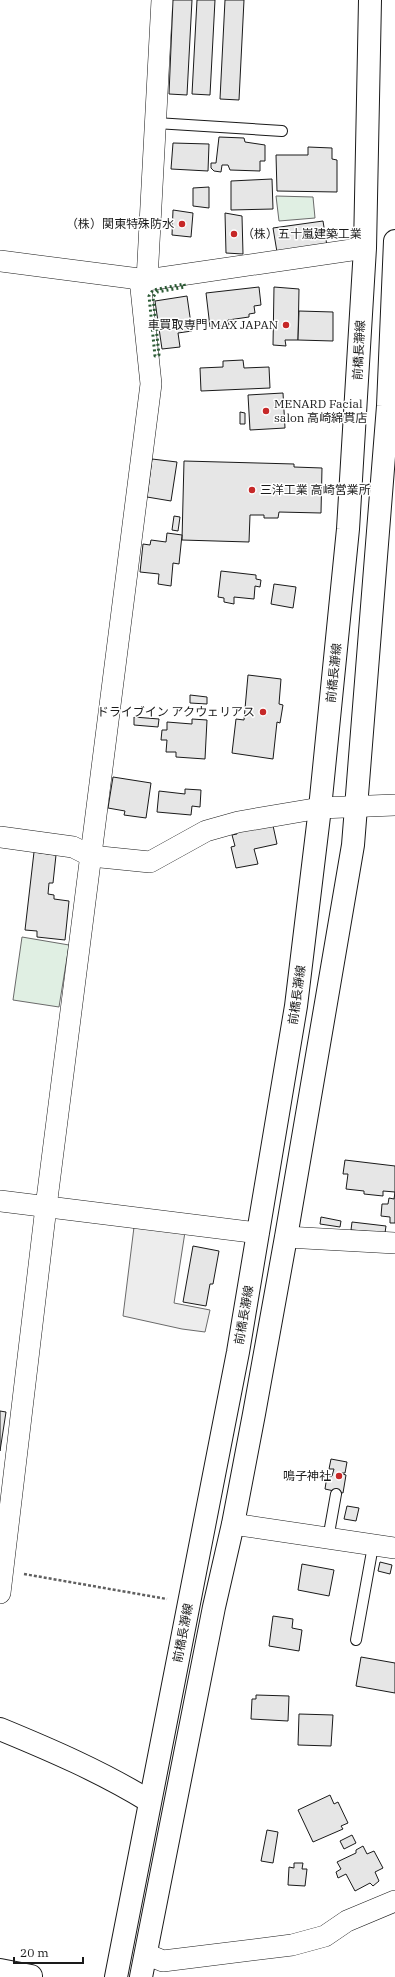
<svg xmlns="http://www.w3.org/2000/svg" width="395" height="1977" font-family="'IBM Plex Serif','Noto Sans JP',serif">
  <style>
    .green { fill: #e0efe3; stroke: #6a6a6a }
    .parking { fill: #ededed; stroke: #6a6a6a }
    .building { fill: #e6e6e6; stroke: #1a1a1a }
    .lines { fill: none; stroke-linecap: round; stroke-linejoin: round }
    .service-casing { stroke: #1a1a1a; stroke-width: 12 }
    .minor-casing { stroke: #1a1a1a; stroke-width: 22 }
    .tertiary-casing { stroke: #1a1a1a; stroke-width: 24 }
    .primary-casing { stroke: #1a1a1a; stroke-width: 24 }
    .path { stroke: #5f5f5f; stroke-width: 2.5; stroke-dasharray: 3 2; stroke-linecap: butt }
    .service { stroke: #fff; stroke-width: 10 }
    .minor { stroke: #fff; stroke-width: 21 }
    .tertiary { stroke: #fff; stroke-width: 22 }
    .primary { stroke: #fff; stroke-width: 22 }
    .hedge { stroke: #2b5a34; stroke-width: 3; stroke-dasharray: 2 3; stroke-linecap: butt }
    .poi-dot { fill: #c62828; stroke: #fff; stroke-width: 1.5 }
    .labels { text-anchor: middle; stroke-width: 3; stroke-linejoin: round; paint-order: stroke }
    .poi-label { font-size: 12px; fill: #1a1a1a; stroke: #fff; text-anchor: end }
    .street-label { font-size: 12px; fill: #1a1a1a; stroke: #fff }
  </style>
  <rect width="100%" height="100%" fill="#fff"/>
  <g class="green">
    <polygon points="276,196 313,197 315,218 279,221"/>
    <polygon points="22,937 69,945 59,1007 13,1000"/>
  </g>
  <polygon class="parking" points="134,1227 185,1232 174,1303 210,1310 205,1332 182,1329 123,1316"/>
  <g class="building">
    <polygon points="173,0 192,0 187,95 169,94"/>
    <polygon points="197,0 215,0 210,95 192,94"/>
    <polygon points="225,0 244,0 239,100 220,99"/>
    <polygon points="219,137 244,138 245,142 265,145 265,161 260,161 260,171 230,170 228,165 222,165 221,172 214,171 211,168 211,163 216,163"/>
    <polygon points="173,143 209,144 208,171 171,169"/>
    <polygon points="308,147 332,148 332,159 337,160 337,192 277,191 276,155 308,155"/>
    <polygon points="272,179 273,209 231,210 231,181"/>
    <polygon points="209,187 209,208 193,206 193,188"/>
    <polygon points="173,210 193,213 191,237 172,235"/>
    <polygon points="225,213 242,216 243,254 226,253"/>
    <polygon points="323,221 327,246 277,252 273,228"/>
    <polygon points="259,287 261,305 254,306 255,313 249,314 249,317 228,320 229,325 210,327 206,293"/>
    <polygon points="274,287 299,289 298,340 285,340 286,346 273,345"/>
    <polygon points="187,296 192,331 178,333 180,347 162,349 155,301"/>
    <polygon points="299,311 333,312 333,341 298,340"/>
    <polygon points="243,360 244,368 269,367 270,388 201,391 200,368 223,367 223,361"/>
    <polygon points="283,393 285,428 250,430 248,395"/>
    <polygon points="240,412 245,413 245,424 240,424"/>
    <polygon points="152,459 177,462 171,501 147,497"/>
    <polygon points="184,461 294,464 294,467 322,468 321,513 279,512 278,518 264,518 264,515 250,515 249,542 182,540"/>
    <polygon points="174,516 180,517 178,531 172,530"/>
    <polygon points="167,533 182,535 179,564 173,563 171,586 158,584 159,574 140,572 143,544 150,545 151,540 166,542"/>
    <polygon points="221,571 256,575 256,579 261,580 260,587 255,586 254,599 234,597 234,604 224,602 224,598 218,597"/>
    <polygon points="274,584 296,587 293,608 271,604"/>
    <polygon points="248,675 281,679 279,704 283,705 280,723 277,722 273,759 232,753 236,719 244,720"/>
    <polygon points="190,695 207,697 207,704 190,703"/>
    <polygon points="134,717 159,719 158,727 134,725"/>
    <polygon points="192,719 207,720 205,759 176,757 176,752 166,752 167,740 161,740 162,730 167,730 167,722 192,724"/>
    <polygon points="113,777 151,783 146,818 124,815 125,811 108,808"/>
    <polygon points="185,789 201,790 200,807 192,806 191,815 157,812 159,791 185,794"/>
    <polygon points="272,821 277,844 254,849 258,864 236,868 231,847 235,846 232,835 237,834 236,829"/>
    <polygon points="34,852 56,855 53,883 49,883 48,894 54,895 54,899 69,901 65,940 37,937 37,931 25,930"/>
    <polygon points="345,1160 395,1166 395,1223 390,1223 390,1217 381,1216 382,1204 388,1204 389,1198 394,1199 395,1192 383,1191 383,1196 364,1194 364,1191 346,1189 348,1174 343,1174"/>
    <polygon points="321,1217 341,1221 340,1227 320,1224"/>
    <polygon points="352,1222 386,1226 385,1233 351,1230"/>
    <polygon points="193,1246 219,1251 213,1284 210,1284 206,1306 183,1302"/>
    <polygon points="0,1411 6,1412 0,1451"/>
    <polygon points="331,1459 347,1462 345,1473 339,1473 346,1475 343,1493 325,1489 327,1476 332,1476 334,1469 329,1469"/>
    <polygon points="347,1506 359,1508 356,1521 344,1519"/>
    <polygon points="380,1562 392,1565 390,1574 378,1571"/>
    <polygon points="302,1564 334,1570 329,1596 298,1590"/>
    <polygon points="273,1616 293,1619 292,1628 302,1630 299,1651 269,1646"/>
    <polygon points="361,1657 395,1663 395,1693 356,1686"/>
    <polygon points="256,1695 289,1696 288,1721 251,1719 252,1699 256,1699"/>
    <polygon points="299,1714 333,1715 331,1746 298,1745"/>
    <polygon points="330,1795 334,1804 338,1802 348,1823 341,1826 343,1829 313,1842 298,1810"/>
    <polygon points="267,1830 278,1832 273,1863 261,1861"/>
    <polygon points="352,1835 356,1843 344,1849 340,1841"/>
    <polygon points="363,1846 367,1854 374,1851 383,1868 375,1872 379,1881 373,1886 370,1883 355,1891 346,1874 338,1878 336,1872 341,1869 337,1862 356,1853 356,1850"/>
    <polygon points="294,1863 303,1863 302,1869 307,1869 305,1886 288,1885 289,1867 294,1868"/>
  </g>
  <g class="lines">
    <defs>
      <g id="service">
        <polyline points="156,123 282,131"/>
        <polyline points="328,1539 336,1494"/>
        <polyline points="356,1640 373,1546"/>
      </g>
      <g id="minor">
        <polyline points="0,261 147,280 365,248"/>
        <polyline points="147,280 162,0"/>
        <polyline points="0,837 73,847 91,856 150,862 206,831 238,822 320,808 395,805"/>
        <polyline points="0,1201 258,1233"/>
        <polyline points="286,1237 395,1243"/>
        <polyline points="233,1524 395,1548"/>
        <polyline points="0,1593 46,1207 151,384 140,279"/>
        <polyline points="146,1954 163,1961 292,1945 325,1936 347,1921 395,1901"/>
      </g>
      <g id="tertiary">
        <path d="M0 1729C51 1750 102 1772 149 1801"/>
        <polyline points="0,1970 31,1976"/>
      </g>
      <g id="primary">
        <polyline points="116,1977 238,1352 296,1006 320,808 348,529 365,248 370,0"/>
        <polyline points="141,1977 214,1607 233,1524 254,1414 286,1237 353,845 388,406 395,241"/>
      </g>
    </defs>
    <use href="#service" class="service-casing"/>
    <use href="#minor" class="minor-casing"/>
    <use href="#tertiary" class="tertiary-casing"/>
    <use href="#primary" class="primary-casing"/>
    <polyline class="path" points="24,1574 167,1599"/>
    <use href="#service" class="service"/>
    <use href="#minor" class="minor"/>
    <use href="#tertiary" class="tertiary"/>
    <use href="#primary" class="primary"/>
    <polygon class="hedge" points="184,284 185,287 157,292 153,297 159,355 155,356 149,296 153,290"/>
  </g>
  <g class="poi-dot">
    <circle cx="182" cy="224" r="4"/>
    <circle cx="234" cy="234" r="4"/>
    <circle cx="286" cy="325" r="4"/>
    <circle cx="266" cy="411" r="4"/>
    <circle cx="252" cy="490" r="4"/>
    <circle cx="263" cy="712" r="4"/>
    <circle cx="339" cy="1476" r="4"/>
  </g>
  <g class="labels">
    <g class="poi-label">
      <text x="174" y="228">（株）関東特殊防水</text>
      <text x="242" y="238" text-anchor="start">（株）五十嵐建築工業</text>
      <text x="278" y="329">車買取専門 MAX JAPAN</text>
      <text x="274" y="408" text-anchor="start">MENARD Facial<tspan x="274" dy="14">salon 高崎綿貫店</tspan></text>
      <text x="260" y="494" text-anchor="start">三洋工業 高崎営業所</text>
      <text x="255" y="716">ドライブイン アクウェリアス</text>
      <text x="331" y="1480">鳴子神社</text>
    </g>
    <g class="street-label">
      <text transform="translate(359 350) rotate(-87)" y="4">前橋長瀞線</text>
      <text transform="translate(334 673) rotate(-84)" y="4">前橋長瀞線</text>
      <text transform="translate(297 995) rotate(-82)" y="4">前橋長瀞線</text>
      <text transform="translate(244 1315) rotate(-80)" y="4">前橋長瀞線</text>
      <text transform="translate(183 1633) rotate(-79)" y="4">前橋長瀞線</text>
    </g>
  </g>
  <path d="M14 1957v6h69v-6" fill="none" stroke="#1a1a1a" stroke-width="2"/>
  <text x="20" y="1957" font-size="12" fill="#1a1a1a" stroke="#ffffff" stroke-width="3" paint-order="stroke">20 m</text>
</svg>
